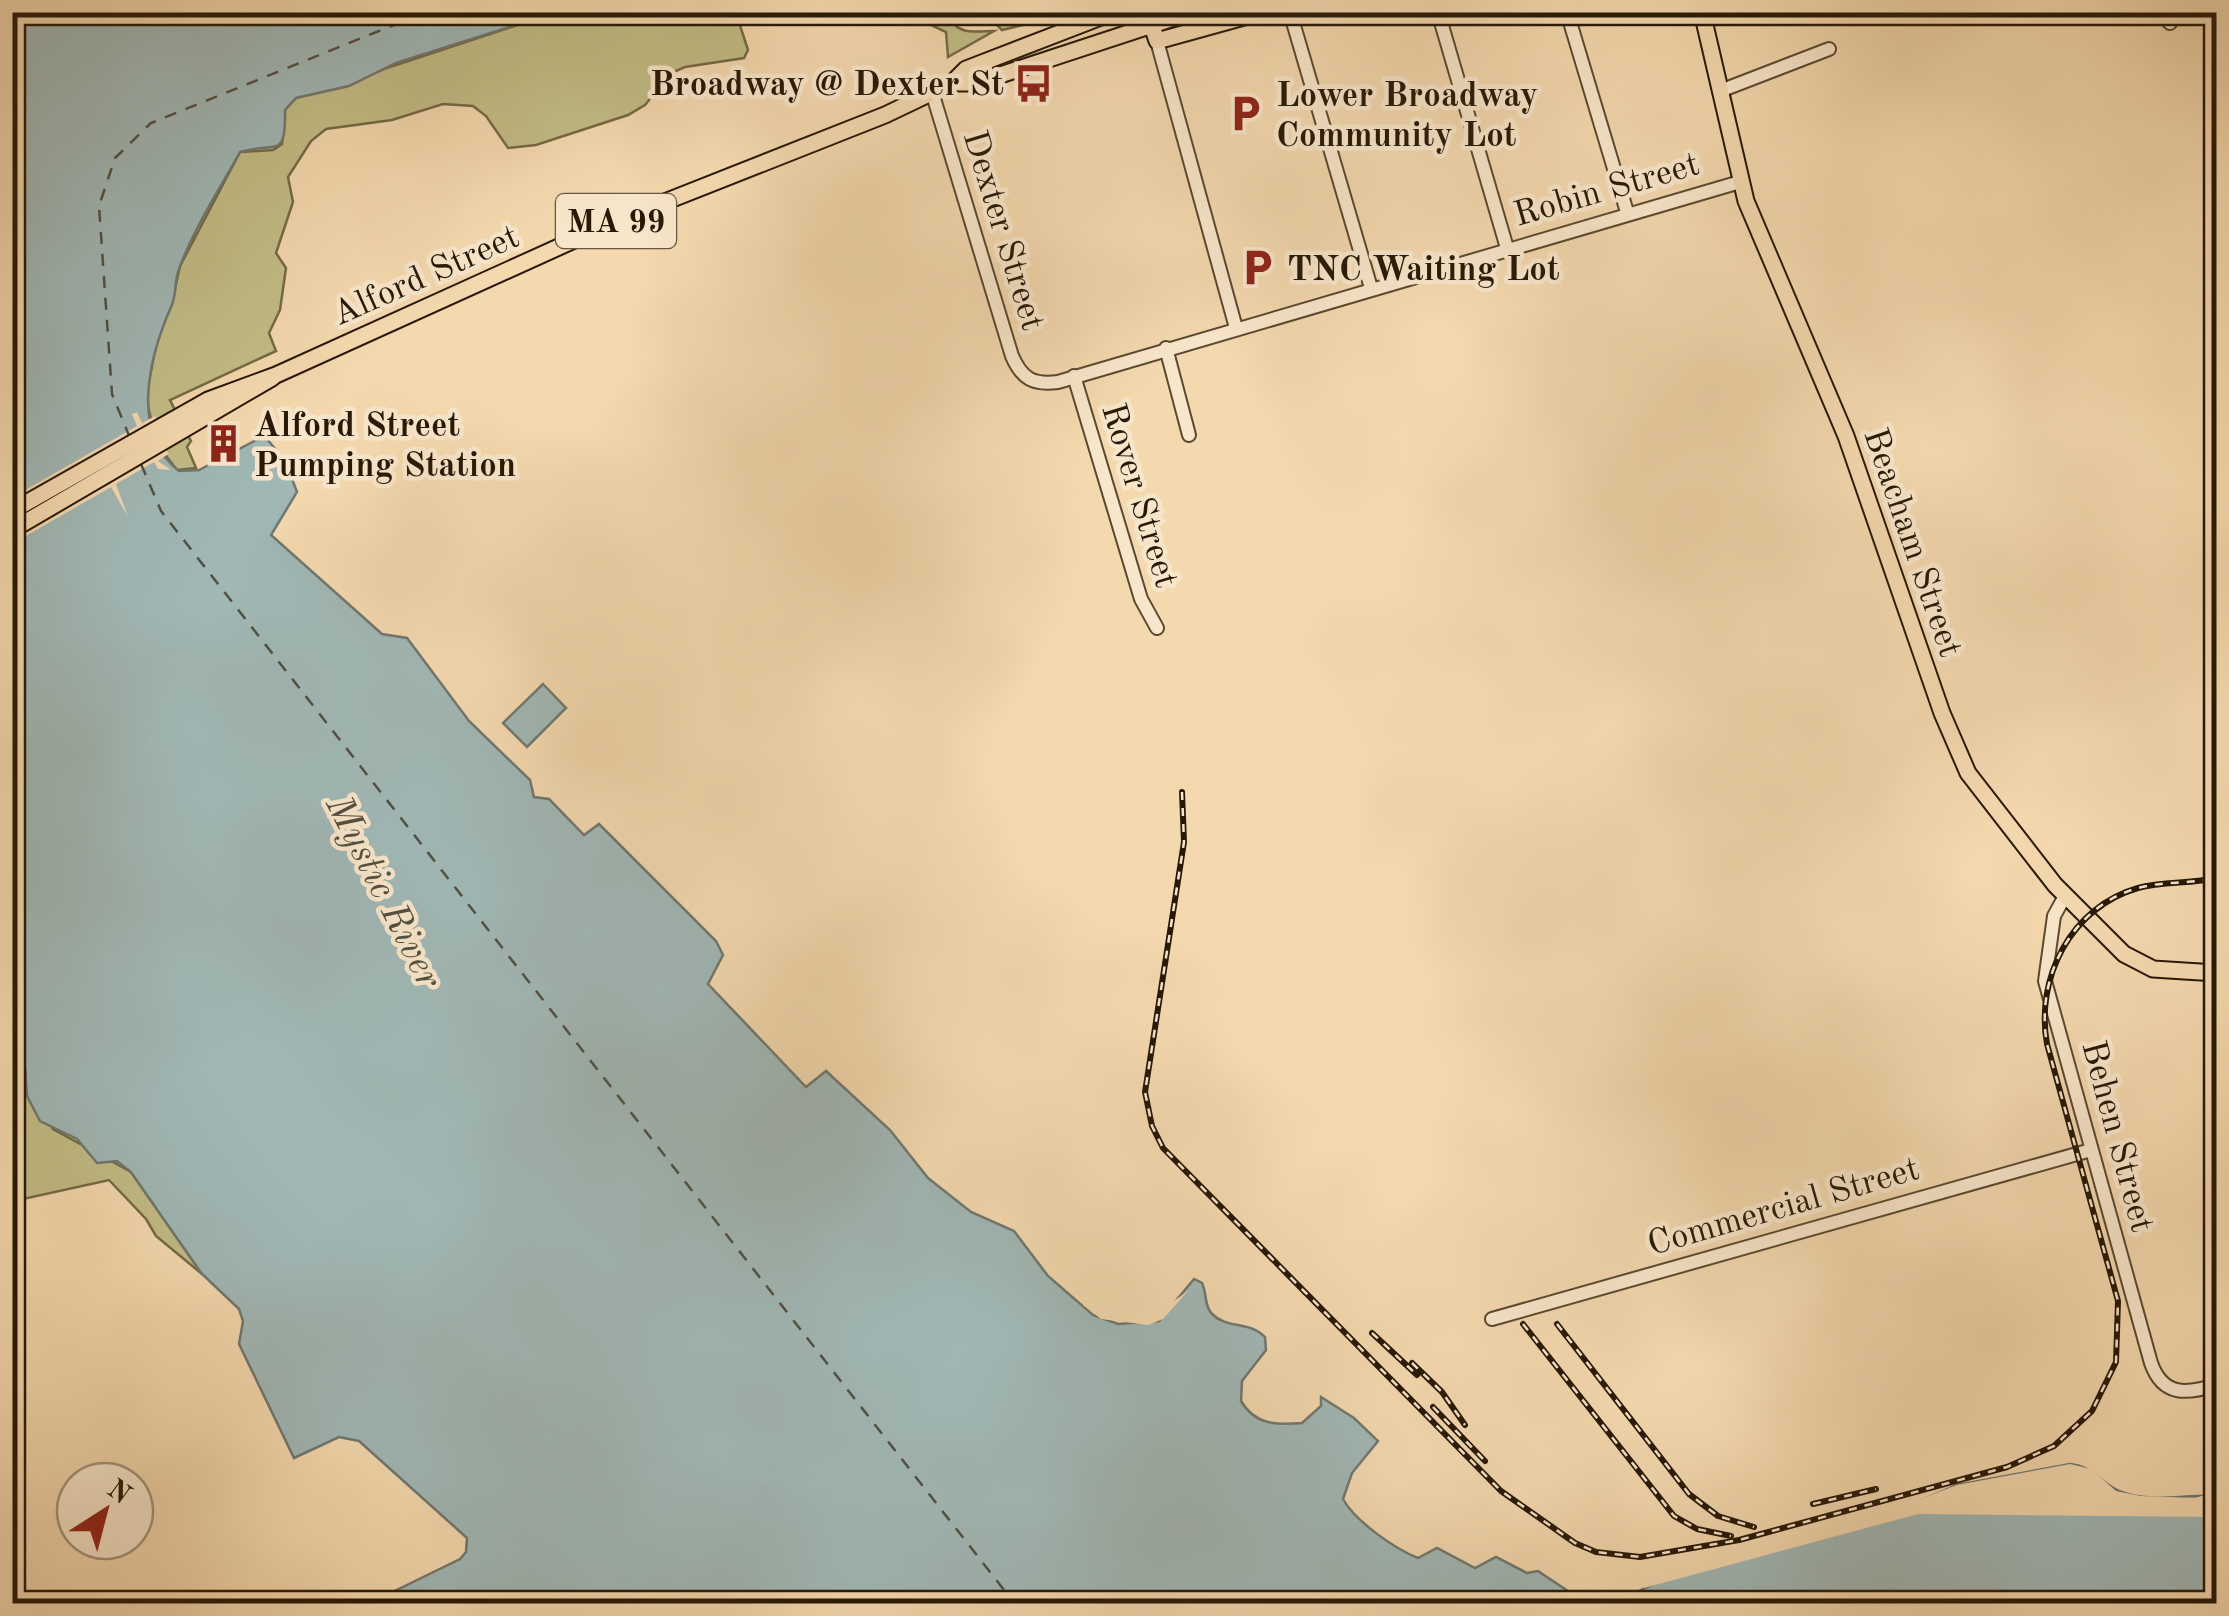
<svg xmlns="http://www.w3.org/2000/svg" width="2229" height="1616" font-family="'Old Standard TT',serif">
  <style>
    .green { fill: #c2bc86; stroke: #746a46; stroke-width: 2.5 }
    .water { fill: #a0b7b5; stroke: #70786f; stroke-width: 2.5 }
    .pier { fill: #f4d8ae }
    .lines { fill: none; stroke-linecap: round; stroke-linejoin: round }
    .ferry { stroke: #515043; stroke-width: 2.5; stroke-dasharray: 12 10; stroke-linecap: butt }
    .minor-casing { stroke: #5a492f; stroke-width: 16 }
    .major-casing { stroke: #271905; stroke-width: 19 }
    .minor { stroke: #f8e6ca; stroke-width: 12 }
    .major { stroke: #f4d8ae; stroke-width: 15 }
    .rail-casing { stroke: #271905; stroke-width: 6 }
    .rail { stroke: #f8e6ca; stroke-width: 2.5; stroke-dasharray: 8; stroke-linecap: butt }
    .labels { text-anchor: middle; stroke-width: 9; stroke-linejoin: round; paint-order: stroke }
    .shield { fill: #f8e6ca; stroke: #665640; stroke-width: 2.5 }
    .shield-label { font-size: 32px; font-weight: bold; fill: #271905 }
    .poi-label { font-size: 35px; font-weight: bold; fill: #271905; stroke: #f8e6ca; text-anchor: start }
    .street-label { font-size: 35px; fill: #271905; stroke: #f8e6ca }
    .water-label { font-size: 38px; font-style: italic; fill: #515043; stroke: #f8e6ca }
  </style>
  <rect width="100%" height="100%" fill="#f4d8ae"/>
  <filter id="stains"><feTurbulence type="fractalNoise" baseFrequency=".002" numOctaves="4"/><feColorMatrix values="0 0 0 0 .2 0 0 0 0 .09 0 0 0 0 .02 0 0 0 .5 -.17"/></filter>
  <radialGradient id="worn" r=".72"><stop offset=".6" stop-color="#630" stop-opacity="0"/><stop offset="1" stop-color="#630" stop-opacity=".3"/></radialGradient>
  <g class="green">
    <polygon points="554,13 736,13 748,50 744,58 685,67 671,73 645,105 628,115 536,145 508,148 486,116 473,106 443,104 392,120 326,129 311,141 288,177 293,202 276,253 286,268 280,310 269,333 276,351 170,400 191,441 187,447 196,468 177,470 157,444 146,398 159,328 171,307 180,266 240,152 273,150 282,144 285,110 296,98"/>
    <path d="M925 13H946C957 37 976 31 994 31L948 57 946 32 929 24Z"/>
    <polygon points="1005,13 1072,13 1002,30 997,25"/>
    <polygon points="12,1052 25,1067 27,1090 53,1129 131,1172 202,1274 156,1236 146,1219 109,1180 14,1201"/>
    <path d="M2216 1592V1603L1988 1604C2053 1581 2145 1602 2216 1592Z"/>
  </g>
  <g class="water">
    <path d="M13 13H554L396 63 349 86 296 98 285 110C286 161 276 141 240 152 219 190 194 228 179 269 174 281 177 295 171 307 150 355 129 432 179 471L199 470 258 439H267L285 461 297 492 271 535 382 634 407 638 469 721 530 780 534 797 549 799 584 835 599 824 716 941 723 955 708 984 806 1087 826 1071 890 1130 928 1178 971 1212 1014 1231 1048 1276 1093 1315 1118 1324 1159 1321 1194 1279 1202 1283C1207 1293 1204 1306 1212 1314 1227 1329 1250 1321 1265 1337L1266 1350 1242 1381 1241 1401C1255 1425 1276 1425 1302 1423L1321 1406V1397L1354 1418 1378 1441 1352 1473 1343 1499C1355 1521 1395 1549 1418 1558L1437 1548 1475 1568 1496 1557 1527 1573 1538 1571 1586 1603H370L460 1559 466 1552 467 1538 359 1441 339 1437 294 1458 239 1344 243 1321 239 1309 202 1274 131 1172 117 1161 97 1163 77 1139 40 1121 27 1096 25 1067 13 1052Z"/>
    <polygon points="543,684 566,708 527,747 503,723"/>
    <path d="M2070 1464C2093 1466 2100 1483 2119 1491 2150 1504 2185 1494 2216 1496V1592C2145 1602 2053 1581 1988 1604H1612L1662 1580 1864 1525 1957 1485Z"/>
  </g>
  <g class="pier">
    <polygon points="137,412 142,423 155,416 168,454 158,461 171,470 158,469 154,462 116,484 128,517 111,487 12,544 13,497 137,426 132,414"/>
    <polygon points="1188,1291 1163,1319 1148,1325 1101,1319 1083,1305 1084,1299 1103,1315 1147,1320"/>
    <polygon points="2070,1464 2091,1469 2116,1491 2141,1496 2195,1498 2205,1495 2206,1490 2216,1491 2216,1517 1918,1514 1644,1588 1642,1583 1704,1562 1774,1547 1863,1521 1957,1485"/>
  </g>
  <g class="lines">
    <g class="ferry">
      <polyline points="130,438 112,394 99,206 115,158 151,123 426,12"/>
      <polyline points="141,464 161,511 1015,1604"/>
    </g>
    <defs>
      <g id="minor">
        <polyline points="1290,12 1371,288"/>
        <polyline points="1438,12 1507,248"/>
        <polyline points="1567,12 1627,212"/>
        <polyline points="2160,12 2170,23"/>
        <polyline points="1157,41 1236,328"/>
        <polyline points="1720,91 1829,49"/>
        <path d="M932 92 1012 356C1022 379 1033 385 1058 382L1740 182"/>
        <polyline points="1166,348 1189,435"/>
        <polyline points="1074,376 1141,599 1157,628"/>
        <path d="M2065 896 2054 916 2045 981 2151 1363C2163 1397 2187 1394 2216 1385"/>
        <polyline points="1492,1319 2091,1150"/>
      </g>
      <g id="major">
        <polyline points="1702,12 1746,201 1846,436 1942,713 1968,773 2055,885 2124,954 2153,969 2216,973"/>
        <polyline points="1152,26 1157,41 1262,12"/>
        <polyline points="952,83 976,83 1192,12"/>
        <polyline points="12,511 208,400 276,375 614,222 885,115 952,83 966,69 1114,12"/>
        <polyline points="12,530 272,378"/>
      </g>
    </defs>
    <use href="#minor" class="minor-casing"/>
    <use href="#major" class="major-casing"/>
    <use href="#minor" class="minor"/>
    <use href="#major" class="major"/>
    <defs>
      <g id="rail">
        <path d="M1182 792 1184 842 1145 1092 1152 1126 1163 1148 1501 1491 1575 1543 1596 1552 1640 1557 1739 1540 2007 1467 2054 1446 2092 1411 2116 1362 2118 1301 2047 1044C2035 978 2071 907 2138 888 2163 881 2191 884 2216 878"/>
        <polyline points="1523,1324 1674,1516 1697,1529 1731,1536"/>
        <polyline points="1557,1324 1689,1494 1718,1516 1754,1527"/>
        <polyline points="1372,1333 1417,1375"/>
        <polyline points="1412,1363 1442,1392 1465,1425"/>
        <polyline points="1433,1407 1485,1461"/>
        <polyline points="1813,1504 1876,1489"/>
      </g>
    </defs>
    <use href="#rail" class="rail-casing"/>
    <use href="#rail" class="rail"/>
  </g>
  <defs>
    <symbol id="bus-bare" viewBox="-9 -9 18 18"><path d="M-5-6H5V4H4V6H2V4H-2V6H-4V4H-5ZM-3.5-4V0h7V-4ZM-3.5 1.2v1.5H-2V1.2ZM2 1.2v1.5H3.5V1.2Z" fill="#8f2418" stroke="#f8e6ca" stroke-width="2.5" paint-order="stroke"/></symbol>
    <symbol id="parking-bare" viewBox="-9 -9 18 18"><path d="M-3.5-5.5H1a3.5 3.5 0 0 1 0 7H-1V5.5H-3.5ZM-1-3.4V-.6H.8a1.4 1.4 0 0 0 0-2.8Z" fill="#8f2418" stroke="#f8e6ca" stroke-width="2.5" paint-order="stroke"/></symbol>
    <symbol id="building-bare" viewBox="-9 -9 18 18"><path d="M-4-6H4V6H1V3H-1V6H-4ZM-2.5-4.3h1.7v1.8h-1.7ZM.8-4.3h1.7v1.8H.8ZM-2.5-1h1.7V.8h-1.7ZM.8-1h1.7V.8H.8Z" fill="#8f2418" stroke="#f8e6ca" stroke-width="2.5" paint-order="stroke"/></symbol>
  </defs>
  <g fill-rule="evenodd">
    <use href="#bus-bare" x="1006" y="56" width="55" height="55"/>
    <use href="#parking-bare" x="1218" y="86" width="55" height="55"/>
    <use href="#parking-bare" x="1230" y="240" width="55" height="55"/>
    <use href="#building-bare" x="196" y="416" width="55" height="55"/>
  </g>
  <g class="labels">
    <rect class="shield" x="556" y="194" width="120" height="54" rx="8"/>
    <g class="shield-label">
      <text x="616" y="232">MA 99</text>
    </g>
    <g class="poi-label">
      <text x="1004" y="95" text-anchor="end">Broadway @ Dexter St</text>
      <text x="1276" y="106">Lower Broadway<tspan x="1276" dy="40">Community Lot</tspan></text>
      <text x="1287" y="280">TNC Waiting Lot</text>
      <text x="254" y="436">Alford Street<tspan x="254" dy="40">Pumping Station</tspan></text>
    </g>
    <g class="street-label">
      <text transform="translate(1606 188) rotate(-16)" y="12">Robin Street</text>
      <text transform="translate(1005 230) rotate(73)" y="12">Dexter Street</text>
      <text transform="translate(425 274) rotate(-24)" y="12">Alford Street</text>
      <text transform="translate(1141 495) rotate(73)" y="12">Rover Street</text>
      <text transform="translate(1914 542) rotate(71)" y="12">Beacham Street</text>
      <text transform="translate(2119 1136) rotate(75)" y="12">Behen Street</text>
      <text transform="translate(1783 1205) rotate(-16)" y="12">Commercial Street</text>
    </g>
    <g class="water-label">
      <text transform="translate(385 891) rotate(63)" y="13">Mystic River</text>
    </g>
  </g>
  <rect width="2229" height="1616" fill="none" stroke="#f4d8ae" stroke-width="50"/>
  <rect x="15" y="15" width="2199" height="1586" fill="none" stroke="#271905" stroke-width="5"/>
  <rect x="25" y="25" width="2179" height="1566" fill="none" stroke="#271905" stroke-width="2.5"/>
  <g transform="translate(105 1511) rotate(36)"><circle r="48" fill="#f8e6ca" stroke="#a4947b" stroke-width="2.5"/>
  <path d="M0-8L18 38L0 25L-18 38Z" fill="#8f2418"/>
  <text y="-15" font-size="28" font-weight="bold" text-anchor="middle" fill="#271905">N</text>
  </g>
  <rect width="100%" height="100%" filter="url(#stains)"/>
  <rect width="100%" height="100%" fill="url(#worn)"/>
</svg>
